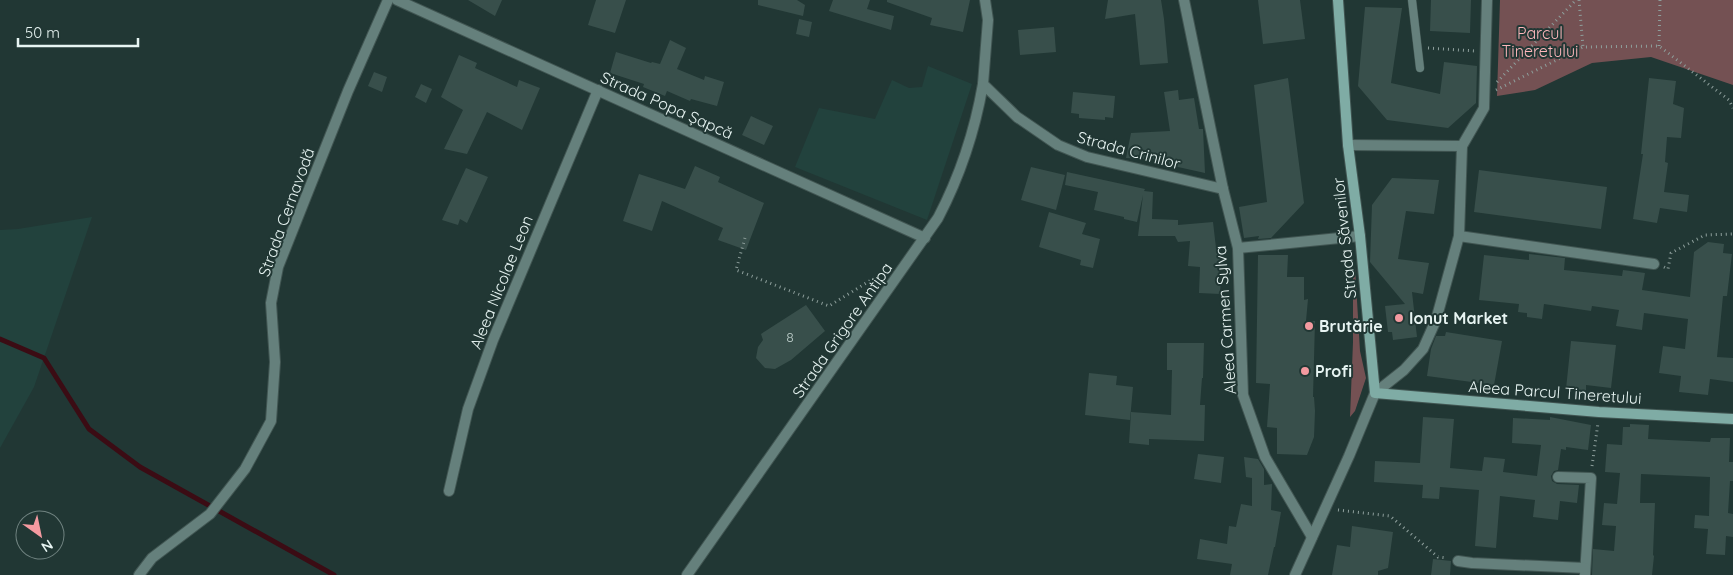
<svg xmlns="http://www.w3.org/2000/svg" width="1733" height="575" font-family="Quicksand,sans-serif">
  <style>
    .built { fill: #22423d }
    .green { fill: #745153 }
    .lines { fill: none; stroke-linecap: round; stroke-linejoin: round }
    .stream { stroke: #3b0c14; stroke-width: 5 }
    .building { fill: #384f4b }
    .lane-casing { stroke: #415552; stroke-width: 9 }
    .street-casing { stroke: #415552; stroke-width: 12 }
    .secondary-casing { stroke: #415552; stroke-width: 12 }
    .path { stroke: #8e9f9c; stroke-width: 3; stroke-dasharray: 1 4; stroke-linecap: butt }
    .lane { stroke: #65807c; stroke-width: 8 }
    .street { stroke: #65807c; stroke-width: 10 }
    .secondary { stroke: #7faca5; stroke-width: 10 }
    .poi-dot { fill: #f49aa0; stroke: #213734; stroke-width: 2 }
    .labels { text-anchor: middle; stroke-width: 4; stroke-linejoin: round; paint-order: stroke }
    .number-label { font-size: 14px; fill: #bbcbc8 }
    .park-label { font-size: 16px; fill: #feb7bb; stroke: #213734 }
    .street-label { font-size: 16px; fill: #e7f4f2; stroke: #213734 }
    .poi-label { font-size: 16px; font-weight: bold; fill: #e7f4f2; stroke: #213734; text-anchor: start }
  </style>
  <rect width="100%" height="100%" fill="#213734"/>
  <g class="built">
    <polygon points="928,66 972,84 927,220 795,167 819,108 875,119 892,80 909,88 922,87"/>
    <polygon points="92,217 34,387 0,448 0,230 18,229"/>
  </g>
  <g class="green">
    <polygon points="1500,0 1733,0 1733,85 1651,57 1592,63 1535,90 1497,96"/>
    <polygon points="1355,267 1360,351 1366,378 1355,411 1350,417 1353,342 1353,277"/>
  </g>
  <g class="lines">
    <polyline class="stream" points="0,339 44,358 89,429 140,467 334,575"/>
  </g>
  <g class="building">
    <polygon points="468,0 502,0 495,16"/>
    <polygon points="596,0 626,0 615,33 588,25"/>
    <polygon points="758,0 797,0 805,5 803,16 758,5"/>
    <polygon points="833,0 870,0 867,9 894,16 891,30 829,11"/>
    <polygon points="887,0 970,0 963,32 930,25 932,18 887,2"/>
    <polygon points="1108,0 1161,0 1164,19 1168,63 1140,65 1135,14 1105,19"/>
    <polygon points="1258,0 1300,0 1305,39 1263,44"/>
    <polygon points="1431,0 1471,0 1470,33 1430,31"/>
    <polygon points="1365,7 1402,8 1391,83 1440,94 1444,62 1477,66 1476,103 1448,128 1387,120 1358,86"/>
    <polygon points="799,19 812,22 809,37 796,34"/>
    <polygon points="1054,27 1056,52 1020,55 1018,30"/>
    <polygon points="670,40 686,48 677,69 704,80 705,76 724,82 717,106 691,99 690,101 667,91 665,96 643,87 644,84 610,73 616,52 651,63 652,62 660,64"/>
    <polygon points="459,55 477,63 475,68 517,87 519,80 540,88 522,130 487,112 467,154 444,149 463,110 441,97"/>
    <polygon points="374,72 387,77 382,92 368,86"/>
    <polygon points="1288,78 1304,203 1271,238 1258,239 1259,236 1244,238 1239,207 1267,202 1254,85"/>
    <polygon points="1649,78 1676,81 1673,104 1684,108 1681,138 1667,137 1665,162 1668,163 1664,192 1689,195 1687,212 1660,208 1657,223 1633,219 1643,154 1641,154"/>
    <polygon points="421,84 432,89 426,103 415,97"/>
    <polygon points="1178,90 1179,100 1194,98 1199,129 1203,129 1205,173 1169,165 1169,160 1126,158 1131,133 1170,131 1164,92"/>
    <polygon points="1073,92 1115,96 1113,118 1105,117 1105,120 1079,118 1079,114 1071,113"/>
    <polygon points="751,116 773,126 764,145 742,135"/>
    <polygon points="695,166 720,177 718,182 764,203 746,250 718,240 723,228 662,201 652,231 623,221 639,174 685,189"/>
    <polygon points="1031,167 1065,175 1056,210 1021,200"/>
    <polygon points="466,168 488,177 467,223 460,219 458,225 442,220"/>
    <polygon points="1479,170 1607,187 1601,229 1474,212"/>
    <polygon points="1067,172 1145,189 1144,191 1153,192 1152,219 1178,220 1178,225 1213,222 1216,248 1221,249 1219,277 1221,277 1220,294 1199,293 1200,267 1188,266 1190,241 1178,242 1175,236 1138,236 1143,195 1137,222 1124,219 1124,217 1094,210 1098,192 1065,185"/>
    <polygon points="1392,178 1439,180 1434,214 1406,211 1398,259 1429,263 1423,294 1412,292 1417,337 1393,340 1392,332 1388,332 1385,306 1405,304 1370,262 1372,205"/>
    <polygon points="1049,212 1086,223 1082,234 1100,239 1093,268 1080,265 1081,260 1039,247"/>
    <polygon points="1708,242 1724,244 1723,253 1732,254 1727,296 1723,296 1717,357 1733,358 1733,382 1710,379 1708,395 1679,392 1681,376 1659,373 1663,346 1685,349 1688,319 1644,313 1642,330 1616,326 1619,310 1592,306 1591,311 1544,304 1542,319 1527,317 1527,313 1518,312 1519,304 1479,300 1484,255 1529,260 1529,254 1565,258 1564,270 1622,276 1623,270 1645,273 1642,290 1690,297 1694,252"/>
    <polygon points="1258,255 1288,255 1287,277 1304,277 1304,300 1308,299 1306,321 1315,321 1313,397 1314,397 1315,411 1314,437 1307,455 1277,454 1277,428 1267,427 1270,384 1256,383"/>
    <polygon points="806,305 825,331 791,360 775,369 765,368 756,358 758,347 763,340 761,334"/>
    <polygon points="1446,332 1502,341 1494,385 1427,376 1431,349 1436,336 1445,336"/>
    <polygon points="1571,341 1616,345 1611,388 1586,385 1586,391 1566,389"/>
    <polygon points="1167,343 1204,343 1203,378 1202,378 1200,405 1205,405 1204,441 1149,439 1149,445 1129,443 1131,412 1171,415 1172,370 1167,370"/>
    <polygon points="1089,373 1117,376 1116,385 1133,387 1130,420 1085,415"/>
    <polygon points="1423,417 1454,419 1450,468 1482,471 1484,457 1505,459 1503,472 1537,476 1541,445 1512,443 1513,418 1550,420 1550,417 1591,425 1588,450 1566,447 1566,450 1561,449 1558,470 1554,471 1551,476 1552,481 1557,484 1579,485 1577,503 1560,501 1558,520 1533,517 1535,500 1500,496 1496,548 1475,546 1479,490 1440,487 1439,499 1422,498 1423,485 1374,482 1375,461 1420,463"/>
    <polygon points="1630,424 1649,425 1648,439 1710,442 1711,438 1730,438 1729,462 1733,462 1733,481 1730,481 1728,513 1733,514 1733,537 1726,536 1725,555 1706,554 1708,529 1694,528 1695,515 1709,516 1710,477 1641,474 1640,503 1655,503 1653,555 1654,556 1652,575 1592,575 1593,549 1614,551 1616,526 1602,525 1604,503 1617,504 1620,473 1605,472 1607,444 1622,445 1623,427 1630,427"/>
    <polygon points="1198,454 1224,457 1221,483 1194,479"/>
    <polygon points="1244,457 1258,459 1264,469 1264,485 1272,484 1271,510 1281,512 1275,547 1274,547 1268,575 1230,575 1232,564 1197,559 1200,539 1227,544 1229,526 1236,527 1241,504 1252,506 1252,478 1246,477"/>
    <polygon points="1352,526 1393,532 1388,568 1378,571 1378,575 1332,575 1337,545 1350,547"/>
    <polygon points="1433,559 1451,561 1450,575 1431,575"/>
  </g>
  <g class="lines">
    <defs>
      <polyline id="lane" points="1412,0 1420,68"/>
      <g id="street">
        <polyline points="397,0 925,238"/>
        <polyline points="985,0 988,20 983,84 1017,117 1058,145 1087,157 1223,189"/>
        <polyline points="1184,0 1223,189 1238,248 1243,395 1265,457 1312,537"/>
        <polyline points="1348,145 1462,146"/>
        <polyline points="1459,236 1654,264"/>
        <polyline points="1238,248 1360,236"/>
        <polyline points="1558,477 1591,478 1585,575"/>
        <polyline points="449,491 468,409 493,340 598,90"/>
        <polyline points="1458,561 1472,563 1585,568"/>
        <polyline points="139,575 152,558 210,514 245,469 271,421 275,362 271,303 278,267 348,91 388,0"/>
        <path d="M687 575 938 218C960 176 975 130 983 84"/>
        <polyline points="1295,575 1349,456 1375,393 1404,370 1423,349 1436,320 1459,236 1462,146 1484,108 1487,0"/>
      </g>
      <polyline id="secondary" points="1338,0 1348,145 1360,236 1375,393 1599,412 1733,419"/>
    </defs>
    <use href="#lane" class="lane-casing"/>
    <use href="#street" class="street-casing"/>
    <use href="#secondary" class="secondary-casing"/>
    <g class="path">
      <polyline points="1579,0 1583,47"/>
      <polyline points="1659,46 1660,0"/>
      <polyline points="1428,48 1475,51"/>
      <polyline points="1497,82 1576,0"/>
      <polyline points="1496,90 1583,47 1659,46 1729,100 1733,108"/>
      <polyline points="745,238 736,270 829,306 884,272"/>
      <polyline points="1664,267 1668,269 1671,253 1705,235 1733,234"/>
      <polyline points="1592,466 1598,423"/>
      <polyline points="1338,510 1390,516 1438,557 1447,558"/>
    </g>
    <use href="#lane" class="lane"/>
    <use href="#street" class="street"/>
    <use href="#secondary" class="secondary"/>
  </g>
  <g class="poi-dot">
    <circle cx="1399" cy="318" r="5"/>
    <circle cx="1309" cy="326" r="5"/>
    <circle cx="1305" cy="371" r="5"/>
  </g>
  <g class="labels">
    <g class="number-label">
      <text x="790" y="342">8</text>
    </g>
    <g class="park-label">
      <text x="1540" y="39">Parcul<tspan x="1540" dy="18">Tineretului</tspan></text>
    </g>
    <g class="street-label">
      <text transform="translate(667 105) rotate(24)" y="6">Strada Popa Șapcă</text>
      <text transform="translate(1129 150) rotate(15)" y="6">Strada Crinilor</text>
      <text transform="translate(286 212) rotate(-70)" y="6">Strada Cernavodă</text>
      <text transform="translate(1344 238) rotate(-96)" y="6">Strada Săvenilor</text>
      <text transform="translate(501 282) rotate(-68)" y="6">Aleea Nicolae Leon</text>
      <text transform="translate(1225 320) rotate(-94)" y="6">Aleea Carmen Sylva</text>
      <text transform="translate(842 330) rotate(-55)" y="6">Strada Grigore Antipa</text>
      <text transform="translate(1555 392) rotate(4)" y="6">Aleea Parcul Tineretului</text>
    </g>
    <g class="poi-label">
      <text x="1409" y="324">Ionut Market</text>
      <text x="1319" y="332">Brutărie</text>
      <text x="1315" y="377">Profi</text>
    </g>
  </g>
  <g transform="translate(40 535) rotate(147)"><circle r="24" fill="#213734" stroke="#708380"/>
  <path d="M0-4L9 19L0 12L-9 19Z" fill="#f49aa0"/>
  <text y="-8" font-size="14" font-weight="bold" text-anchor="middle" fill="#e7f4f2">N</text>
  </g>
  <path d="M18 38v8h120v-8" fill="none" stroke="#e7f4f2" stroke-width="2.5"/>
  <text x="25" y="38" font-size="15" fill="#e7f4f2" stroke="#213734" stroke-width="4" paint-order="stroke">50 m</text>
</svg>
